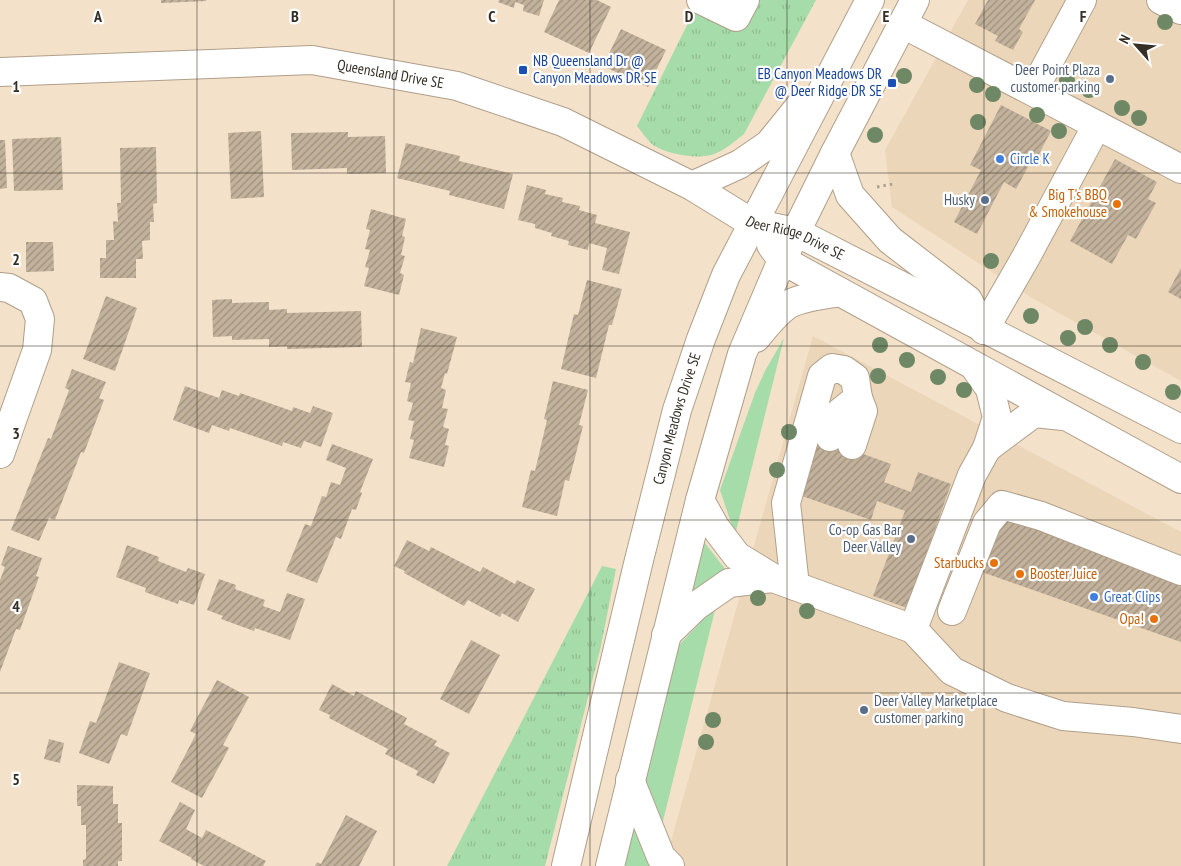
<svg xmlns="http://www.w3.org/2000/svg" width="1181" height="866" font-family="'PT Sans Narrow',sans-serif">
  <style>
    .built { fill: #ecd6b9 }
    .green { fill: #a6dca9 }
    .park { fill: url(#park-tufts) }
    .building { fill: url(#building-hatch) }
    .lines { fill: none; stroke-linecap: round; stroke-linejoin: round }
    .minor-casing { stroke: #b09f8a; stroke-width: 30 }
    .path { stroke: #aea18f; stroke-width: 3; stroke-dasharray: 2.5 4; stroke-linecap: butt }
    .minor { stroke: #fff; stroke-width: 28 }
    .tree { fill: #6e8764 }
    .grid { fill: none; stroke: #352f26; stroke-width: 1; stroke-opacity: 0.55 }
    .transit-dot { fill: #1a4fb4; stroke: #fff; stroke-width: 2 }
    .service-dot { fill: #5c6f8a; stroke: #fff; stroke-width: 2 }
    .shop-dot { fill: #3f7fe0; stroke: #fff; stroke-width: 2 }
    .food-dot { fill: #e8710a; stroke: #fff; stroke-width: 2 }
    .labels { text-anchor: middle; stroke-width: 4.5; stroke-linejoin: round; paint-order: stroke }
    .transit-label { font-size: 15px; fill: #164399; stroke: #fff; text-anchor: start }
    .service-label { font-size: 15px; fill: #4e5e75; stroke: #fff; text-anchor: end }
    .street-label { font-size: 15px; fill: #352f26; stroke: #fff }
    .shop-label { font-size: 15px; fill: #366cbe; stroke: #fff; text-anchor: start }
    .food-label { font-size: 15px; fill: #c56008; stroke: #fff; text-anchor: end }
    .grid-label { font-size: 16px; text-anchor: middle; font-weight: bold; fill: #352f26; stroke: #fff; stroke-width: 4.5; stroke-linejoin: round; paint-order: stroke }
  </style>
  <defs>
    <pattern id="park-tufts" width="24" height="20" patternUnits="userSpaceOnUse" patternTransform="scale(1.25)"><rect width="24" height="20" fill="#a6dca9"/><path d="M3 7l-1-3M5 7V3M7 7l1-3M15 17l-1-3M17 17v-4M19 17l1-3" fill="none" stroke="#90bd91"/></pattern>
    <pattern id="building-hatch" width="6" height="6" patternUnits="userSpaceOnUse" patternTransform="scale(1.25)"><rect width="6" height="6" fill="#c2b19b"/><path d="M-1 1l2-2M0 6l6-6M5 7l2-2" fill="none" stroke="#9e907e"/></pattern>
  </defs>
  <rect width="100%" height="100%" fill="#f3e1ca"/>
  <g class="built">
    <polygon points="968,0 1181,0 1181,381 1032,298 892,207 885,150"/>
    <polygon points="813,336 1181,532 1181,866 664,866"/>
  </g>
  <g class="green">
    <polygon points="784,338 735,535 720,490 755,393 765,371"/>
    <polygon points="704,542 726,570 692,592"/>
    <polygon points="716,606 659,837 643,785 679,645"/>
    <polygon points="633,824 652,866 623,866"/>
  </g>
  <g class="park">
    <path d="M756 0H816L744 134C735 141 725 150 714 154 699 160 666 154 653 145 647 140 642 132 637 126L695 9 739 30Z"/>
    <polygon points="602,566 616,569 601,646 545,866 447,866"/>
  </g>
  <g class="building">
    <polygon points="161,0 206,0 206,1 161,3"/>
    <polygon points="499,0 544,0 539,16 523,11 524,5 515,2 514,8 498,2"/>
    <polygon points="559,0 597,0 611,7 589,53 544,32"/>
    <polygon points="988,0 1035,0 1019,29 1023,32 1013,50 995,41 998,36 975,24"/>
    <polygon points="621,29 666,50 648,87 603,66"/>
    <polygon points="1001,105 1051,131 1038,156 1035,154 1016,189 1004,182 977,234 954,222 981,170 970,165"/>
    <polygon points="261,131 264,197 231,199 228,133"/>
    <polygon points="348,132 348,137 385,136 386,173 347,174 347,168 292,170 291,133"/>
    <polygon points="61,137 63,190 14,191 12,139"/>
    <polygon points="0,140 5,140 7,188 0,189"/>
    <polygon points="406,143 460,156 459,161 513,174 504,209 449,195 450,191 397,178"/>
    <polygon points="156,147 157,203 153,204 154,222 150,222 150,240 142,241 143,259 136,259 136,278 100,278 100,258 106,258 106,240 114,240 113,221 118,222 117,203 121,203 120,148"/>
    <polygon points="1115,159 1157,182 1148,199 1156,203 1136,239 1128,235 1112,264 1070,241"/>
    <polygon points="527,185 546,190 545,194 563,198 562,202 580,206 579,210 597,215 595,223 630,232 619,274 602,270 607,248 589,243 588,250 568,245 569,241 551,236 552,233 535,228 535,224 518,220"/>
    <polygon points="371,209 406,219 402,236 405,237 401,255 405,256 400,273 404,275 399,295 364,286 369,268 365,267 370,250 365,249 370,230 366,229"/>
    <polygon points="26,242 53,242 54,271 26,272"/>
    <polygon points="1181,268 1181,299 1168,292"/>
    <polygon points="587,280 622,289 612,325 609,325 596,378 561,369 574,314 578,315"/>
    <polygon points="106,296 137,308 115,371 83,359"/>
    <polygon points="232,299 232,303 269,302 269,310 287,309 287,313 361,311 362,347 287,349 287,346 269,347 269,339 232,340 232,336 213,337 212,300"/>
    <polygon points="421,328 457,337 447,374 445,373 441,388 446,390 442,408 448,409 443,427 449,429 445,445 449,446 444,467 409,458 414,440 410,439 414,421 408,420 413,403 407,401 411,383 405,382 410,362 413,363"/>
    <polygon points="72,369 106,382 99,398 104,400 84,453 81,452 55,520 49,518 39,541 11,530 48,438 51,439 69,390 65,388"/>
    <polygon points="553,381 588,390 579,425 583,426 569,481 565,480 557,516 522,507 531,470 535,471 547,420 544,419"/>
    <polygon points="185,386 219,398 222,390 239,396 240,393 292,411 293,407 310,413 313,406 333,413 321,447 304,441 301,448 283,442 282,446 230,428 229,431 212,425 209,433 173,420"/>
    <polygon points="819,438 891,464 884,482 911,492 918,472 951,484 907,608 873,596 905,511 877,501 871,520 799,495"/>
    <polygon points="332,444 373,459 360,492 362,493 356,510 352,509 341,539 336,537 317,583 286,571 305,524 311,526 322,496 326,497 331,482 340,485 346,468 326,460"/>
    <polygon points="1012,510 1181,582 1181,642 979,571 997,518"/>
    <polygon points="407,540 429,551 431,547 480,572 483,567 515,584 517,580 535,589 518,622 502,613 500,617 468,600 464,606 404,573 405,571 394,566"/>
    <polygon points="127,545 159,557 158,561 186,572 188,568 205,574 194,605 179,600 178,604 145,592 146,588 116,577"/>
    <polygon points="8,546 42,558 36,576 39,577 20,630 16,629 0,672 0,580 5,567 1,565"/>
    <polygon points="219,579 236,585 235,589 265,600 263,606 280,612 287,593 305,599 290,640 255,628 254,631 221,619 223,616 207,610"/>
    <polygon points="471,640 500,655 469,714 440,699"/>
    <polygon points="119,662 150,673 127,736 121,734 109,764 79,753 90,721 96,723"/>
    <polygon points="217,680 249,697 223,745 229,748 202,798 171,782 196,734 190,731"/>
    <polygon points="332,684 354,696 356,691 407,718 404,724 437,741 434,745 450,753 434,784 416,775 418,771 385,754 388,749 329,718 330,715 319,710"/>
    <polygon points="49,739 64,743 60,763 44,759"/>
    <polygon points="77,785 113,786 113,804 118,804 118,823 122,823 122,861 118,861 118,866 83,866 83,860 86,859 86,825 81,825 81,806 77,806"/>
    <polygon points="180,802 195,810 186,829 202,838 206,830 266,861 263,866 204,866 191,859 192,858 159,841"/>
    <polygon points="346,815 377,831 359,866 315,866 317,862 321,864"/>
  </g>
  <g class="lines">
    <defs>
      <g id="minor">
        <polyline points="701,0 736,17 745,0"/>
        <polyline points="1161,0 1181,10"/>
        <polyline points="903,24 1181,169"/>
        <path id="s1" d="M0 72 312 60 457 86 563 122 692 186 752 223 796 232 1181 429"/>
        <polyline points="1033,91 1082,0"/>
        <polyline points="835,153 850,195 890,240 968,300 984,330"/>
        <polyline points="692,186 740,164 769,144 799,107"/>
        <polyline points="771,245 782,260 1181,479"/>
        <polyline points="0,287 9,288 33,301 40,319 37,350 0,454"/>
        <polyline points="984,330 1026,257 1097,125"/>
        <path d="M756 338C765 327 774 315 786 306 799 297 825 295 840 292"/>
        <polyline points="830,437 838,414 858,398"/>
        <polyline points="987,448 1034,413 1063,416"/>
        <polyline points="700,500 715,527 737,556 773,578 913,629 952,671 1007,698 1063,716 1133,722 1181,729"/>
        <polyline points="795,586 786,503 822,376 832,368 844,370 855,378 858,398 863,411 852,445"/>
        <polyline points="952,611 987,523 1002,505 1041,516 1181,571"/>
        <polyline points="913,629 972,475 987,448 997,417 990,389 974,366"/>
        <polyline points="666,635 696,606 729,583 773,578"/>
        <polyline points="630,780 661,857 670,866"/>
        <path id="s2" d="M566 866 639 560 677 410 701 339 726 275 870 0"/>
        <polyline points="610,866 700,500 742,354 782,260 835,153 915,0"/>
      </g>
    </defs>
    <use href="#minor" class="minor-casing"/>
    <polyline class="path" points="877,187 893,184"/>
    <use href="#minor" class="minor"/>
  </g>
  <g class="tree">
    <circle cx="1165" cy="22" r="8"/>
    <circle cx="904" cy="76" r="8"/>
    <circle cx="1067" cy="80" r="8"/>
    <circle cx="977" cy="85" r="8"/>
    <circle cx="1089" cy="90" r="8"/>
    <circle cx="993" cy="94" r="8"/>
    <circle cx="1122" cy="108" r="8"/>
    <circle cx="1037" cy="115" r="8"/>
    <circle cx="1139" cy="118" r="8"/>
    <circle cx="978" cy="122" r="8"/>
    <circle cx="1059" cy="131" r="8"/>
    <circle cx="875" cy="135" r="8"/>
    <circle cx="991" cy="261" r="8"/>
    <circle cx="1031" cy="316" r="8"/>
    <circle cx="1085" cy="327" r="8"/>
    <circle cx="1068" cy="338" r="8"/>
    <circle cx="880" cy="345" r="8"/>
    <circle cx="1110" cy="345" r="8"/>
    <circle cx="907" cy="360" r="8"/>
    <circle cx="1143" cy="362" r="8"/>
    <circle cx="878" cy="376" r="8"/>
    <circle cx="938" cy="377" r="8"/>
    <circle cx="964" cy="390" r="8"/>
    <circle cx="1173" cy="392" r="8"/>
    <circle cx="789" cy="432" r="8"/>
    <circle cx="777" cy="470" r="8"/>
    <circle cx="758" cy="598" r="8"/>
    <circle cx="807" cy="611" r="8"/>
    <circle cx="713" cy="720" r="8"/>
    <circle cx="706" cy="742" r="8"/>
  </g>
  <path class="grid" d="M197 0V866M394 0V866M590 0V866M787 0V866M984 0V866M0 173H1181M0 346H1181M0 520H1181M0 693H1181"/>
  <g class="transit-dot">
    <rect x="518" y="65" width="10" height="10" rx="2.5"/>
    <rect x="887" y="78" width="10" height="10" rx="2.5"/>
  </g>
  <g class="service-dot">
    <circle cx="1110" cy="79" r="5"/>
    <circle cx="985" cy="200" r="5"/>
    <circle cx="911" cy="539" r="5"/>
    <circle cx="864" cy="710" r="5"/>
  </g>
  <g class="shop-dot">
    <circle cx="1000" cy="159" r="5"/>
    <circle cx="1094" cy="597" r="5"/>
  </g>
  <g class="food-dot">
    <circle cx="1117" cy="204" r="5"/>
    <circle cx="994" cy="563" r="5"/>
    <circle cx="1020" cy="574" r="5"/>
    <circle cx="1154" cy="619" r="5"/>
  </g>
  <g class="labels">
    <g class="transit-label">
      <text x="533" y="66">NB Queensland Dr @<tspan x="533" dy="17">Canyon Meadows DR SE</tspan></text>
      <text x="882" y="79" text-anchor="end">EB Canyon Meadows DR<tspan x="882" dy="17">@ Deer Ridge DR SE</tspan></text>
    </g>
    <g class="service-label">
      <text x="1100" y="75">Deer Point Plaza<tspan x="1100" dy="17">customer parking</tspan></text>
      <text x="975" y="205">Husky</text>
      <text x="901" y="535">Co-op Gas Bar<tspan x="901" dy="17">Deer Valley</tspan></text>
      <text x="874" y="706" text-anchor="start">Deer Valley Marketplace<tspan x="874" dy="17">customer parking</tspan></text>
    </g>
    <g class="street-label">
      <text dy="5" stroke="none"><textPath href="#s1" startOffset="392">Queensland Drive SE</textPath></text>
      <text dy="5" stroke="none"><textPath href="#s1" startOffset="832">Deer Ridge Drive SE</textPath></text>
      <text dy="5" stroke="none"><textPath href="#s2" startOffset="461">Canyon Meadows Drive SE</textPath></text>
    </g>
    <g class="shop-label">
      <text x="1010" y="164">Circle K</text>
      <text x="1104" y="602">Great Clips</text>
    </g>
    <g class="food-label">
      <text x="1107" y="200">Big T's BBQ<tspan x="1107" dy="17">&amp; Smokehouse</tspan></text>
      <text x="984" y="568">Starbucks</text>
      <text x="1030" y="579" text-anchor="start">Booster Juice</text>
      <text x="1144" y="624">Opa!</text>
    </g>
  </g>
  <g class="grid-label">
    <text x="98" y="22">A</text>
    <text x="295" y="22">B</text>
    <text x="492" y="22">C</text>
    <text x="689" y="22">D</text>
    <text x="886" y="22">E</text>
    <text x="1083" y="22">F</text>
    <text x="16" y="92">1</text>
    <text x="16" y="265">2</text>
    <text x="16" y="439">3</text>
    <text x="16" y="612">4</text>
    <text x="16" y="785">5</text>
  </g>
  <g transform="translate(1136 45) rotate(297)" stroke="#ffffff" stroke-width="4" paint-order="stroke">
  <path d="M0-4L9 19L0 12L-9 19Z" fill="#352f26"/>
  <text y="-8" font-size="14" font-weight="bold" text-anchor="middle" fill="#352f26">N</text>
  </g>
</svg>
